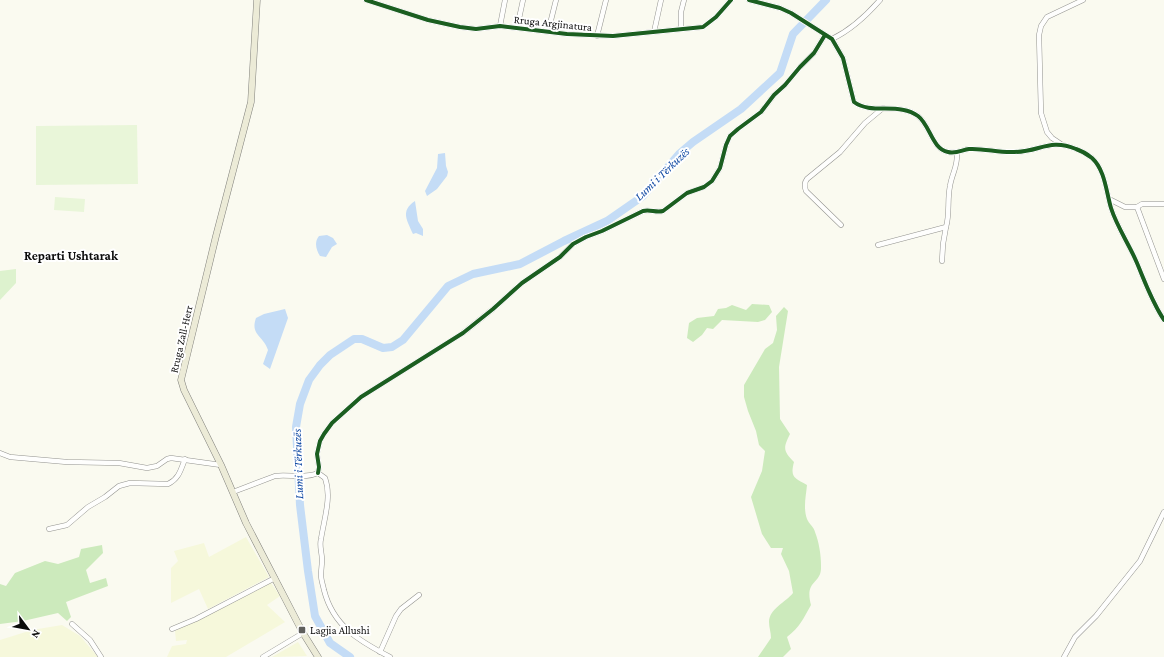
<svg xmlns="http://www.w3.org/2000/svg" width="1164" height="657" font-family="'Crimson Pro',serif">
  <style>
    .farmland { fill: #f6f8db }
    .green { fill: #ddf2ce }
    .forest { fill: #cceabc }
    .pitch { fill: #e9f6d9 }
    .water { fill: #c4dcf6 }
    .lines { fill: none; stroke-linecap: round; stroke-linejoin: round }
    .river { stroke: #c4dcf6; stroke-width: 8 }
    .minor-casing { stroke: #93938f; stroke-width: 5.5 }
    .major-casing { stroke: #80807c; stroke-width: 7 }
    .minor { stroke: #fefefd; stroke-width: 4.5 }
    .major { stroke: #ecebd7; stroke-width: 6 }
    .cycleway-casing { stroke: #fff; stroke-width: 6 }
    .cycleway { stroke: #1b5e20; stroke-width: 4 }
    .poi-dot { fill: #5f5f5c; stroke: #fff; stroke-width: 1.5 }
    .labels { text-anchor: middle; stroke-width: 4; stroke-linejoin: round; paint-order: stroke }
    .street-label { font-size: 11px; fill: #0c0c0c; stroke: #fff }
    .poi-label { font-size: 11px; fill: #0c0c0c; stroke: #fff; text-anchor: start }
    .water-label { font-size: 12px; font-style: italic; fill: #1049a3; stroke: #fff }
    .quarter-label { font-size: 13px; font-weight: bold; fill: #0c0c0c; stroke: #fff }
  </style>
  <rect width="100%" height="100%" fill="#fafaf0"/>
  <g class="farmland">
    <polygon points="246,537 269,577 208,609 199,589 171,603 171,568 178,561 174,551 204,543 209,557"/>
    <polygon points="271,583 280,596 267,605 285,622 226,657 167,657 172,646 186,644 187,640 176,641 175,631"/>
    <polygon points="62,625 80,636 98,657 0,657 0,640 32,630"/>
    <polygon points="298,642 307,656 272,657"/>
  </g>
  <polygon class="green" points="16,269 16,283 0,300 0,271"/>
  <g class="forest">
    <polygon points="752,304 769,305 772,312 765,320 758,322 722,320 713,329 707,328 702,335 693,342 687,338 689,323 697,318 714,316 718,309 726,308 732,305 746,310"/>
    <path d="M784 307 788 311 779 367 780 419 790 434C783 448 783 451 794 462 790 477 794 478 807 485 806 496 803 508 807 519 809 524 814 527 815 532 819 542 821 555 821 566 822 585 804 579 811 605 803 619 800 627 787 637L791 649 783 657H758L771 638C771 633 769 627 769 622 769 609 786 602 793 593L789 571 781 554 783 548H771L762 534 751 497 762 471 765 451 759 445 756 431 748 411 744 397V385L765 349 773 343 777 330 776 316Z"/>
    <polygon points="102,545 103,553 86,570 90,583 106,578 108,586 66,602 71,617 67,621 58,613 23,621 0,624 0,584 6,586 15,573 45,561 58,564 79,557 81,549"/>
  </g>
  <g class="pitch">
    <polygon points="137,125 138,184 36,185 36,126"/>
    <polygon points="55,197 85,199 84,212 54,210"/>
  </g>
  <g class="water">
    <polygon points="445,153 446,166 448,172 447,176 437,189 427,196 425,191 437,168 438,154"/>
    <path d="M415 201 418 221 423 229V236L416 233 413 234C407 220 400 211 415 201Z"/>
    <path d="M327 235 333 238 337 244 332 247 326 257 320 256C316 250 314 242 319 236Z"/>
    <path d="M285 309 288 318 270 369 263 364 268 350C263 335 250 335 256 318L264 314Z"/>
  </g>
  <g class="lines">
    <polyline class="river" points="350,657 330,643 315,616 308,571 300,505 296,427 300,404 309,380 320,365 330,355 354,339 362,339 383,348 392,347 403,340 448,286 473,274 520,264 564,241 607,221 643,196 679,154 693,142 741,109 780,73 793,34 826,0"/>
    <defs>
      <g id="minor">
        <polyline points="366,0 428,20 460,27 476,29 500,26 567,34 613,36 703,27 716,17 731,0"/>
        <path d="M749 0 780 8 791 13 832 39 843 58 854 102C871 115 900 102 918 116 930 125 932 149 948 152 956 154 962 150 969 149 984 148 999 153 1014 152 1040 152 1049 138 1076 149 1082 151 1087 154 1092 158 1105 170 1106 191 1111 208 1117 227 1129 244 1137 263 1145 282 1152 302 1164 320"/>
        <polyline points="500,26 505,0"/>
        <polyline points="517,28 523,0"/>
        <polyline points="681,28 681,12 684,0"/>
        <polyline points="545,31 551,20 556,0"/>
        <polyline points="654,32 661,0"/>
        <polyline points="597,36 606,0"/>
        <path d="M832 39C851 30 866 16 880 0"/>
        <polyline points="1061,144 1052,138 1047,132 1041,113 1039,35 1041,26 1047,17 1083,0"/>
        <polyline points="1109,199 1125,207 1137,207 1164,279"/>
        <polyline points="1137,207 1142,204 1164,204"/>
        <path d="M841 225 806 191C804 186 804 183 807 179L840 152 865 123 883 108"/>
        <path d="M878 245 946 227C950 214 947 200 950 186 952 173 958 167 957 152"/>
        <polyline points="942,261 943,244 946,227"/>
        <polyline points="0,453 10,457 67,462 119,463 147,468 157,466 167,459 171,458 221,465"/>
        <path d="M318 473 319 467 317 454 320 441 324 434 332 423 361 397 463 333 493 309 522 283 560 257 573 244 586 237 602 231 643 211C650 209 656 213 663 211L687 193 704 187 712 181 720 168 726 145 730 136 738 129 761 112 774 95 785 85 800 67 814 53 825 35"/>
        <path d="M318 473 325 478C332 497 324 519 321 539 319 546 322 552 322 560 322 565 321 570 321 575 321 580 323 585 324 590 333 626 359 641 390 657"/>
        <path d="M233 492 275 476C288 474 305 479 318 473"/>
        <path d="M49 529 67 525 88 507 105 497 119 486 130 483 168 484C179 479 181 469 185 459"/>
        <polyline points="72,624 90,640 101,657"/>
        <polyline points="172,629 196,619 275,578"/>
        <polyline points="380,652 396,616 401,609 419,595"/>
        <polyline points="263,657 303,633"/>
        <polyline points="1064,657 1075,637 1096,616 1140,561 1164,512"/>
      </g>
      <polyline id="major" points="257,0 251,102 216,236 181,380 184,390 221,465 246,523 303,633 318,657"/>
    </defs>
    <use href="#minor" class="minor-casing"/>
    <use href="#major" class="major-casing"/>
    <use href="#minor" class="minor"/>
    <use href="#major" class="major"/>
    <defs>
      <g id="cycleway">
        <polyline points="366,0 428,20 460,27 476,29 500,26 567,34 613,36 703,27 716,17 731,0"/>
        <path d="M749 0 780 8 791 13 832 39 843 58 854 102C871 115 900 102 918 116 930 125 932 149 948 152 956 154 962 150 969 149 984 148 999 153 1014 152 1040 152 1049 138 1076 149 1082 151 1087 154 1092 158 1105 170 1106 191 1111 208 1117 227 1129 244 1137 263 1145 282 1152 302 1164 320"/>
        <path d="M318 473 319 467 317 454 320 441 324 434 332 423 361 397 463 333 493 309 522 283 560 257 573 244 586 237 602 231 643 211C650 209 656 213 663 211L687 193 704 187 712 181 720 168 726 145 730 136 738 129 761 112 774 95 785 85 800 67 814 53 825 35"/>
      </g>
    </defs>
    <use href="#cycleway" class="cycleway-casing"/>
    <use href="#cycleway" class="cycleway"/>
  </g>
  <rect class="poi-dot" x="298" y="626" width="8" height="8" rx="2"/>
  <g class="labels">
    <g class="street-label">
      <text transform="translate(553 23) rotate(6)" y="4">Rruga Argjinatura</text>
      <text transform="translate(181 339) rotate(-77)" y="4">Rruga Zall-Herr</text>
    </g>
    <g class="poi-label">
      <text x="310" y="634">Lagjia Allushi</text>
    </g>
    <g class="water-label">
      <text transform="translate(662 174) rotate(-44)" y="4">Lumi i Tërkuzës</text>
      <text transform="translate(298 464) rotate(-92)" y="4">Lumi i Tërkuzës</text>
    </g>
    <g class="quarter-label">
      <text x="71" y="260">Reparti Ushtarak</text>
    </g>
  </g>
  <g transform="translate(28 629) rotate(122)" stroke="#ffffff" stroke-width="3" paint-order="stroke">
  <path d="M0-3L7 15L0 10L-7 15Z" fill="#0c0c0c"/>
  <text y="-6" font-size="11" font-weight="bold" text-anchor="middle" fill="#0c0c0c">N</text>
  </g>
</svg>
